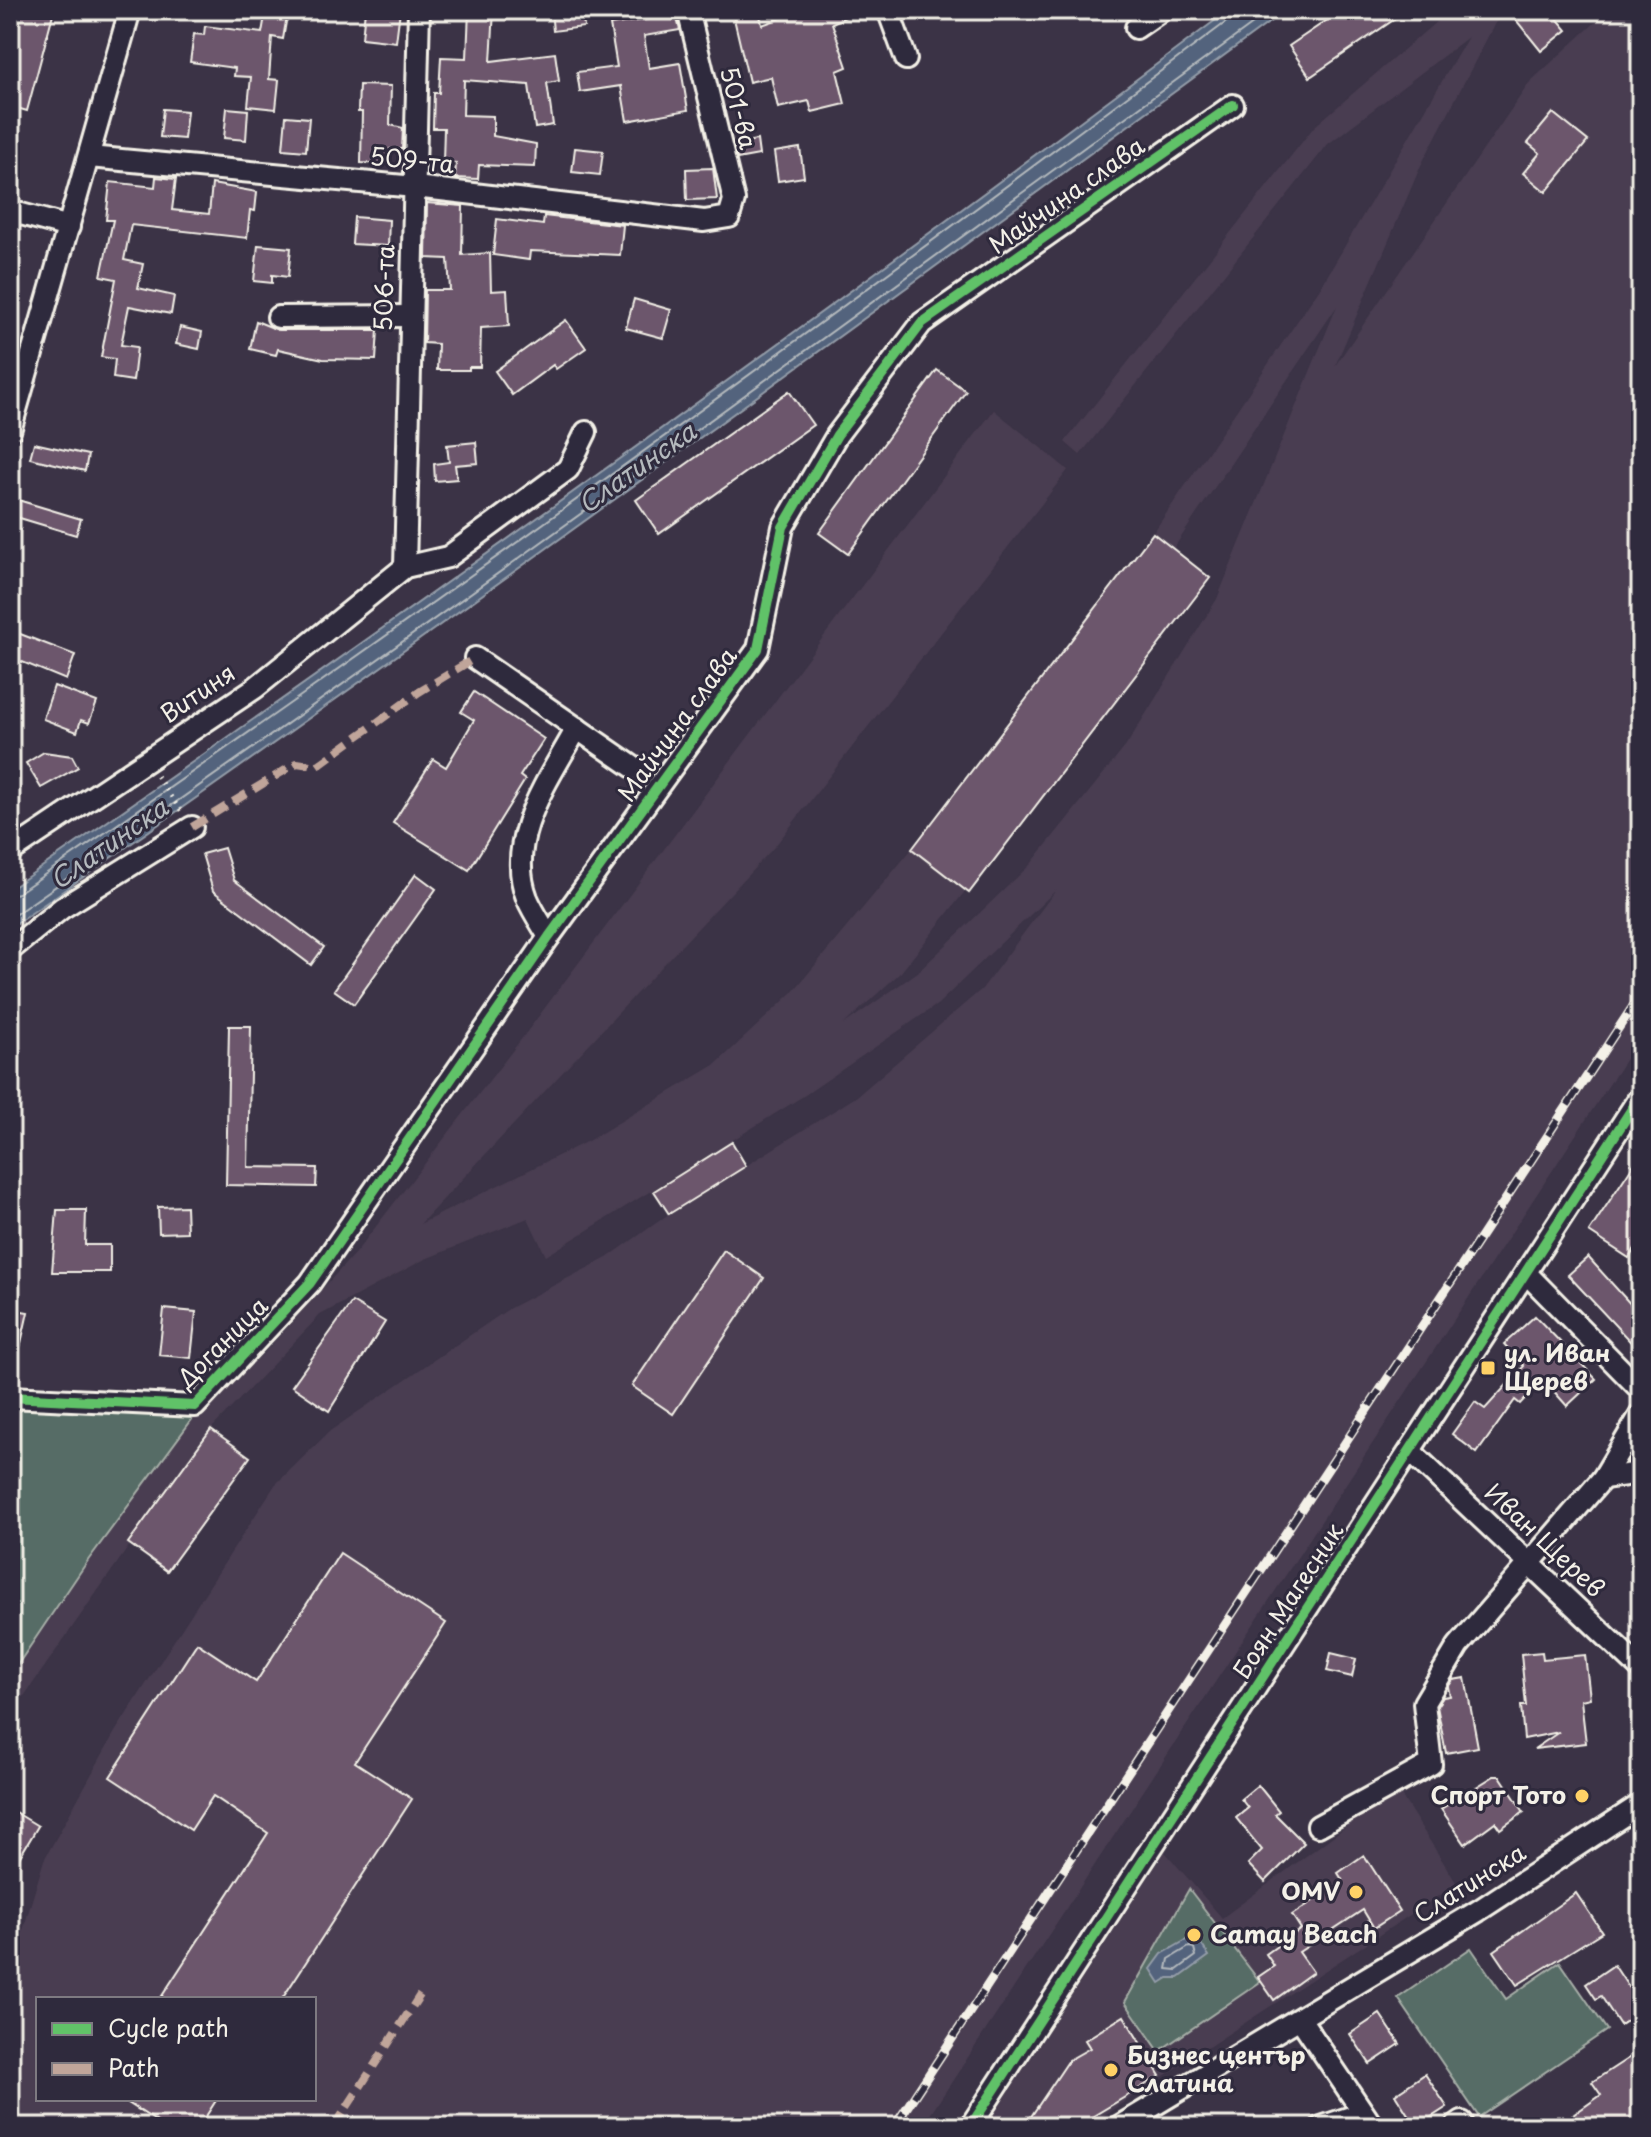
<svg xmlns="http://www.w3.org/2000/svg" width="1651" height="2137" font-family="'Playpen Sans',sans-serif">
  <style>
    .built { fill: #4a3e51; fill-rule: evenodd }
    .green { fill: #576c66; stroke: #a6aea7; stroke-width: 2 }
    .water { fill: #53647d; stroke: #939ca8; stroke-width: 2 }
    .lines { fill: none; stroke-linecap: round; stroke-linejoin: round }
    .shore { stroke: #b4b9bd; stroke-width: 2 }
    .building { fill: #6c566c; stroke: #f4f1e8; stroke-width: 2 }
    .minor-casing { stroke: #f4f1e8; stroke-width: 26 }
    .path { stroke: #f4f1e8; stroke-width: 4; stroke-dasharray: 2 6; stroke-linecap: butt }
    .minor { stroke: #2f2a3d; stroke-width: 20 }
    .rail-casing { stroke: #f4f1e8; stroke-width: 9 }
    .rail { stroke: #2f2a3d; stroke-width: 6; stroke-dasharray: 18; stroke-linecap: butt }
    .quiet { stroke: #c0a59a; stroke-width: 8; stroke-dasharray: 16 8; stroke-linecap: butt }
    .cycleway-casing { stroke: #2f2a3d; stroke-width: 15 }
    .cycleway { stroke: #61c268; stroke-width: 10 }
    .poi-dot { fill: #ffd166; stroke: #2f2a3d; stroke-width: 3 }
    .labels { text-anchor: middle; stroke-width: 6; stroke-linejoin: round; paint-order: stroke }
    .street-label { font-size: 24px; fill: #f4f1e8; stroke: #2f2a3d }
    .poi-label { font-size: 24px; font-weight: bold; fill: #f4f1e8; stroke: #2f2a3d; text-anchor: start }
    .water-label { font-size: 26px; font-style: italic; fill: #b4b9bd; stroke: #2f2a3d }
  </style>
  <rect width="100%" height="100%" fill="#3b3346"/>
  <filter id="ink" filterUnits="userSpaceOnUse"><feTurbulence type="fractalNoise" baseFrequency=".0125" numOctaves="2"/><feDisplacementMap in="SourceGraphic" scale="16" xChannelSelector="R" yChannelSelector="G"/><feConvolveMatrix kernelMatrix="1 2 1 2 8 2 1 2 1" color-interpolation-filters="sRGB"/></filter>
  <g filter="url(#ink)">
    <g class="built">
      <path d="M1450 10H1507L1495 23 1421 165 1335 366 1530 82 1609 10H1620L1641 32V1036L922 2127H10V1974L44 1860 115 1732 275 1485 330 1431 510 1308 607 1258 669 1214 856 1097 982 989 1056 890 938 1004 805 1095 546 1256 528 1218 425 1259 320 1315 211 1429 10 1716V1676L89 1559 193 1418 263 1354 357 1251 520 1041 994 410 1068 470 775 846 420 1224 588 1141 715 1065 792 993 912 849 966 890 901 972 843 1025 918 972 1031 864 1126 746 1217 599 1337 306 1173 549 1153 533 1322 285 1468 37 1328 144 1080 455 1065 442 1314 127ZM38 1999H314V2099H38Z"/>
      <polygon points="1397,1789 1457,1884 1086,2127 986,2127 1165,1852 1222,1918"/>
    </g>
    <g class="green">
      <polygon points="10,1397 195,1406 193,1418 89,1559 10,1676"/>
      <polygon points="1189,1889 1260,1982 1159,2051 1125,2002"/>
      <polygon points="1471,1948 1506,1999 1560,1962 1607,2030 1479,2117 1398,1998"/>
    </g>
    <g class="water">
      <path d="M1229 10H1286C863 320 441 629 10 928V889C422 604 829 311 1229 10Z"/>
      <polygon points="1195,1935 1209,1956 1179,1978 1168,1978 1160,1983 1151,1969 1162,1954"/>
    </g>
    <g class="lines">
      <g class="shore">
        <path d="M10 895 18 893C427 611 831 319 1229 20L1233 10"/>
        <path d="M10 918C436 623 854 316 1272 10"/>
        <polygon points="1189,1947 1194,1948 1196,1956 1177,1970 1167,1969 1169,1959"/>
      </g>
    </g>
    <g class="building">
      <polygon points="10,10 54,10 27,111 10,106"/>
      <polygon points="266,10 288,10 283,39 272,37 269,79 279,80 276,109 248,106 251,77 234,76 235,68 190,62 194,34 204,35 205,26 262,33"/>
      <polygon points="365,10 400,10 396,42 362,38"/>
      <polygon points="469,10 494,10 491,61 555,53 559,81 547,83 553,125 535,128 529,85 464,80 463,115 493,116 493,136 536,144 535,167 479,165 478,179 455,178 456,163 443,162 444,128 433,128 434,93 439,93 441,57 467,58"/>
      <polygon points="551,10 582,10 584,27 553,31"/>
      <polygon points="732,10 759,10 762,25 804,10 861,10 832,23 847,67 837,71 845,104 812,112 809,101 778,108 771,77 749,82"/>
      <polygon points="1342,10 1408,10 1310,77 1289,46"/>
      <polygon points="1528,10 1550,10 1567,30 1541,51 1516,20"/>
      <polygon points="676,15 680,30 644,36 649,68 680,63 688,110 627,121 621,86 580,92 577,72 617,67 610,25"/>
      <polygon points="359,85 391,86 390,125 403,128 402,149 390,149 389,164 361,163 362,112 358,112"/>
      <polygon points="227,108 248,110 246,140 224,138"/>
      <polygon points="163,109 187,111 184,139 160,137"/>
      <polygon points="1553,113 1588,141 1546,192 1523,173 1540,153 1528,143"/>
      <polygon points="286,116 309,118 306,151 283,149"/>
      <polygon points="757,140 759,155 737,159 734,144"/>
      <polygon points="575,148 603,151 600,175 572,172"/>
      <polygon points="800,148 804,177 778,181 774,152"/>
      <polygon points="713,168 717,199 687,200 686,169"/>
      <polygon points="156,177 176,179 172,210 209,214 212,184 257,192 255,211 250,210 247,238 131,225 124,260 143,264 138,288 174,296 171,314 129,306 121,345 137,347 133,381 113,378 115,359 101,357 116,279 101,276 113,220 106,220 110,182 155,187"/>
      <polygon points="427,203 463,206 462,255 490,253 491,291 507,290 509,326 481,328 480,367 469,367 469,370 437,370 438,344 424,343 425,290 450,290 448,259 426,258"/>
      <polygon points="544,216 623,225 620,255 530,251 529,260 493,255 497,219 543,225"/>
      <polygon points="354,217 389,220 388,246 352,244"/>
      <polygon points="258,245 291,248 288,277 272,275 272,283 254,281"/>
      <polygon points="634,299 671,310 663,338 626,328"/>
      <polygon points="566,320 586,348 556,369 553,365 512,395 495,371"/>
      <polygon points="256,321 278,330 378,330 376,360 323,359 278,349 276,355 250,349"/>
      <polygon points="180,327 202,332 199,349 176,344"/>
      <polygon points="937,370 966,391 848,554 819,533"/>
      <polygon points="789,391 813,425 659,534 636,500"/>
      <polygon points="476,442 478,463 455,465 457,479 435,481 434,464 449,462 447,445"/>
      <polygon points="34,443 88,455 85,471 30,458"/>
      <polygon points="18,500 81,519 76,535 13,516"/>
      <polygon points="1153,533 1210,578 969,893 912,849"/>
      <polygon points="15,632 75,655 66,680 10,657"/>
      <polygon points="54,686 97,702 89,723 81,720 77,732 43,719"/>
      <polygon points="474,692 544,739 520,776 525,780 469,870 393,823 433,759 446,767 474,720 461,712"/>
      <polygon points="44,752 72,756 78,767 41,788 26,763"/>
      <polygon points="224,848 234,880 324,947 311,965 213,891 202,854"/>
      <polygon points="416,874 436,889 354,1004 334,990"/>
      <polygon points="229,1026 251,1026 248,1167 317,1168 316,1187 226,1185"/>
      <polygon points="732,1142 746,1166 669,1214 654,1191"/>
      <polygon points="1641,1153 1641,1239 1629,1258 1589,1232"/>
      <polygon points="186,1206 187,1232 159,1233 158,1207"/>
      <polygon points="57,1210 86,1210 85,1245 110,1245 110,1272 52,1272"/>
      <polygon points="724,1250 764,1278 673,1414 632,1386"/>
      <polygon points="1588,1257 1634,1308 1641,1302 1641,1353 1568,1275"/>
      <polygon points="352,1302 385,1322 329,1411 292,1386"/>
      <polygon points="10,1309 28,1312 17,1361 10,1360"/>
      <polygon points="164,1309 196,1312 191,1358 159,1355"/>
      <polygon points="1535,1316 1596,1379 1567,1406 1543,1379 1520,1404 1515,1400 1477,1453 1452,1434 1475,1402 1485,1409 1524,1366 1504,1344"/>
      <polygon points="211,1429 250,1457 167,1571 128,1543"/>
      <polygon points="340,1553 446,1623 355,1762 412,1799 282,1999 160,1999 268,1833 213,1796 191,1830 110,1777 197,1643 256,1682"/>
      <polygon points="1542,1652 1543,1659 1585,1655 1590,1698 1581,1700 1586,1743 1534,1749 1559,1732 1524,1739 1521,1706 1526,1706 1521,1654"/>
      <polygon points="1331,1653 1356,1659 1352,1677 1327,1671"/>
      <polygon points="1465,1678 1478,1747 1446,1753 1437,1706 1443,1697 1450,1696 1448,1687 1453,1680"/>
      <polygon points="1494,1776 1500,1776 1524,1812 1500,1829 1495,1822 1465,1844 1441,1809"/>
      <polygon points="1258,1785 1279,1811 1275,1814 1304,1843 1265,1882 1248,1864 1262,1850 1236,1818 1248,1808 1241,1799"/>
      <polygon points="10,1809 38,1826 10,1873"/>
      <polygon points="1364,1855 1400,1911 1374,1928 1363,1910 1299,1952 1313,1972 1274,2000 1258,1977 1274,1966 1266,1954 1301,1929 1292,1915 1343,1881 1338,1873"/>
      <polygon points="1576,1893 1602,1932 1517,1985 1494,1951"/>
      <polygon points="1614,1965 1641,2006 1641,2011 1620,2025 1601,1996 1596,1999 1586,1984"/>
      <polygon points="1380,2014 1400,2044 1370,2064 1350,2034"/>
      <polygon points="1124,2016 1160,2076 1075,2127 1024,2127 1069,2060 1090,2048 1085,2040"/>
      <polygon points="1641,2050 1641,2127 1556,2127 1601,2095 1592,2082"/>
      <polygon points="1425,2074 1447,2107 1416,2127 1395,2094"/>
      <polygon points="122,2099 217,2099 199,2127 165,2127"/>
    </g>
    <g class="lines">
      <defs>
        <g id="minor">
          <polyline points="888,10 906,59"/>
          <polyline points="1136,28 1162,10"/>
          <polyline points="89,157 415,187 704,221 729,217 734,200 688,10"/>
          <polyline points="10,211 69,227"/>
          <polyline points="278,317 410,316"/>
          <polyline points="10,431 130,10"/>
          <polyline points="405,567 419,10"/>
          <polyline points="475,658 636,769"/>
          <polyline points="10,852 255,688 405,567 448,557 568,469 586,432"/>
          <path d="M549 937C542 925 533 912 527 898 504 838 550 778 577 728"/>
          <polyline points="10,950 62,908 192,827"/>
          <polyline points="1527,1274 1641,1390"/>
          <polyline points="10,1397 195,1406 310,1283 549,937 758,649 783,527 837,435 922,323 1233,105"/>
          <polyline points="1410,1451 1641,1669"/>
          <polyline points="1603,1478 1641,1473"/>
          <polyline points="1318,1826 1431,1764 1424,1703 1458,1646 1603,1478 1641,1414"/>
          <polyline points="1301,2020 1373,2127"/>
          <polyline points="970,2127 1641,1095"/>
          <polyline points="1118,2127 1478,1911 1641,1804"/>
          <polyline points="1321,2127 1363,2113"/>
          <polyline points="1455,2127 1462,2122"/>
        </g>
      </defs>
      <use href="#minor" class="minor-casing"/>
      <polyline class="path" points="157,776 181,811"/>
      <use href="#minor" class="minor"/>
      <defs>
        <polyline id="rail" points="894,2127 1641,994"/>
      </defs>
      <use href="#rail" class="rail-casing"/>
      <use href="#rail" class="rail"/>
      <g class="quiet">
        <polyline points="192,827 297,763 317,766 419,692 475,658"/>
        <polyline points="334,2127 420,1995"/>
      </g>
      <defs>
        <g id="cycleway">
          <polyline points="10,1397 195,1406 310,1283 549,937 758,649 783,527 837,435 922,323 1233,105"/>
          <polyline points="970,2127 1641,1095"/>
        </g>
      </defs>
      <use href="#cycleway" class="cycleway-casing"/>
      <use href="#cycleway" class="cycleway"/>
    </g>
  </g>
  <g class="poi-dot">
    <rect x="1480" y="1360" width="16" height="16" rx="4"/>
    <circle cx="1582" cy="1796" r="8"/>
    <circle cx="1356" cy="1892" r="8"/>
    <circle cx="1194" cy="1935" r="8"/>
    <circle cx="1111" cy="2070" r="8"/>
  </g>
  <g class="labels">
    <g class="street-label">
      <text transform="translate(738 108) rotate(76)" y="8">501-ва</text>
      <text transform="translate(412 161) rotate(6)" y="8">509-та</text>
      <text transform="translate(1067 196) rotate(-35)" y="8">Майчина слава</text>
      <text transform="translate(385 288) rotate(-88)" y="8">506-та</text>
      <text transform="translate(198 694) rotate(-34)" y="8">Витиня</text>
      <text transform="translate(678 725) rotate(-54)" y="8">Майчина слава</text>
      <text transform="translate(223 1343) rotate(-45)" y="8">Доганица</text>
      <text transform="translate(1544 1541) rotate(43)" y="8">Иван Щерев</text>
      <text transform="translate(1289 1601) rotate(-57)" y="8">Боян Магесник</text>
      <text transform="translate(1470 1884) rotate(-32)" y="8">Слатинска</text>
    </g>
    <g class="poi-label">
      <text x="1504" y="1362">ул. Иван<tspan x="1504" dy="28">Щерев</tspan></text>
      <text x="1566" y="1804" text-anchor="end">Спорт Тото</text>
      <text x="1340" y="1900" text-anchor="end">OMV</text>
      <text x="1210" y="1943">Camay Beach</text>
      <text x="1127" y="2064">Бизнес център<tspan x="1127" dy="28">Слатина</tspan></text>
    </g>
    <g class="water-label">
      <text transform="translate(637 468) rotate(-35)" y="9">Слатинска</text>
      <text transform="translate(109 844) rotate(-35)" y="9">Слатинска</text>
    </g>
  </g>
  <rect width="1651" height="2137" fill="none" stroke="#2f2a3d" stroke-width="40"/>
  <rect x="20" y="20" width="1611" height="2097" fill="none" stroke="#f4f1e8" stroke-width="3" filter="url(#ink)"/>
  <rect x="36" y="1997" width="280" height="104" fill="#2f2a3d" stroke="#7e7a81" stroke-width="2"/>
  <rect x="52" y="2023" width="40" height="12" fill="#61c268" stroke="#7e7a81" stroke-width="2"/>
  <text x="108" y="2037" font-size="24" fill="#f4f1e8">Cycle path</text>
  <rect x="52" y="2063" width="40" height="12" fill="#c0a59a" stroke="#7e7a81" stroke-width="2"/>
  <text x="108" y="2077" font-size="24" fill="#f4f1e8">Path</text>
</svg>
